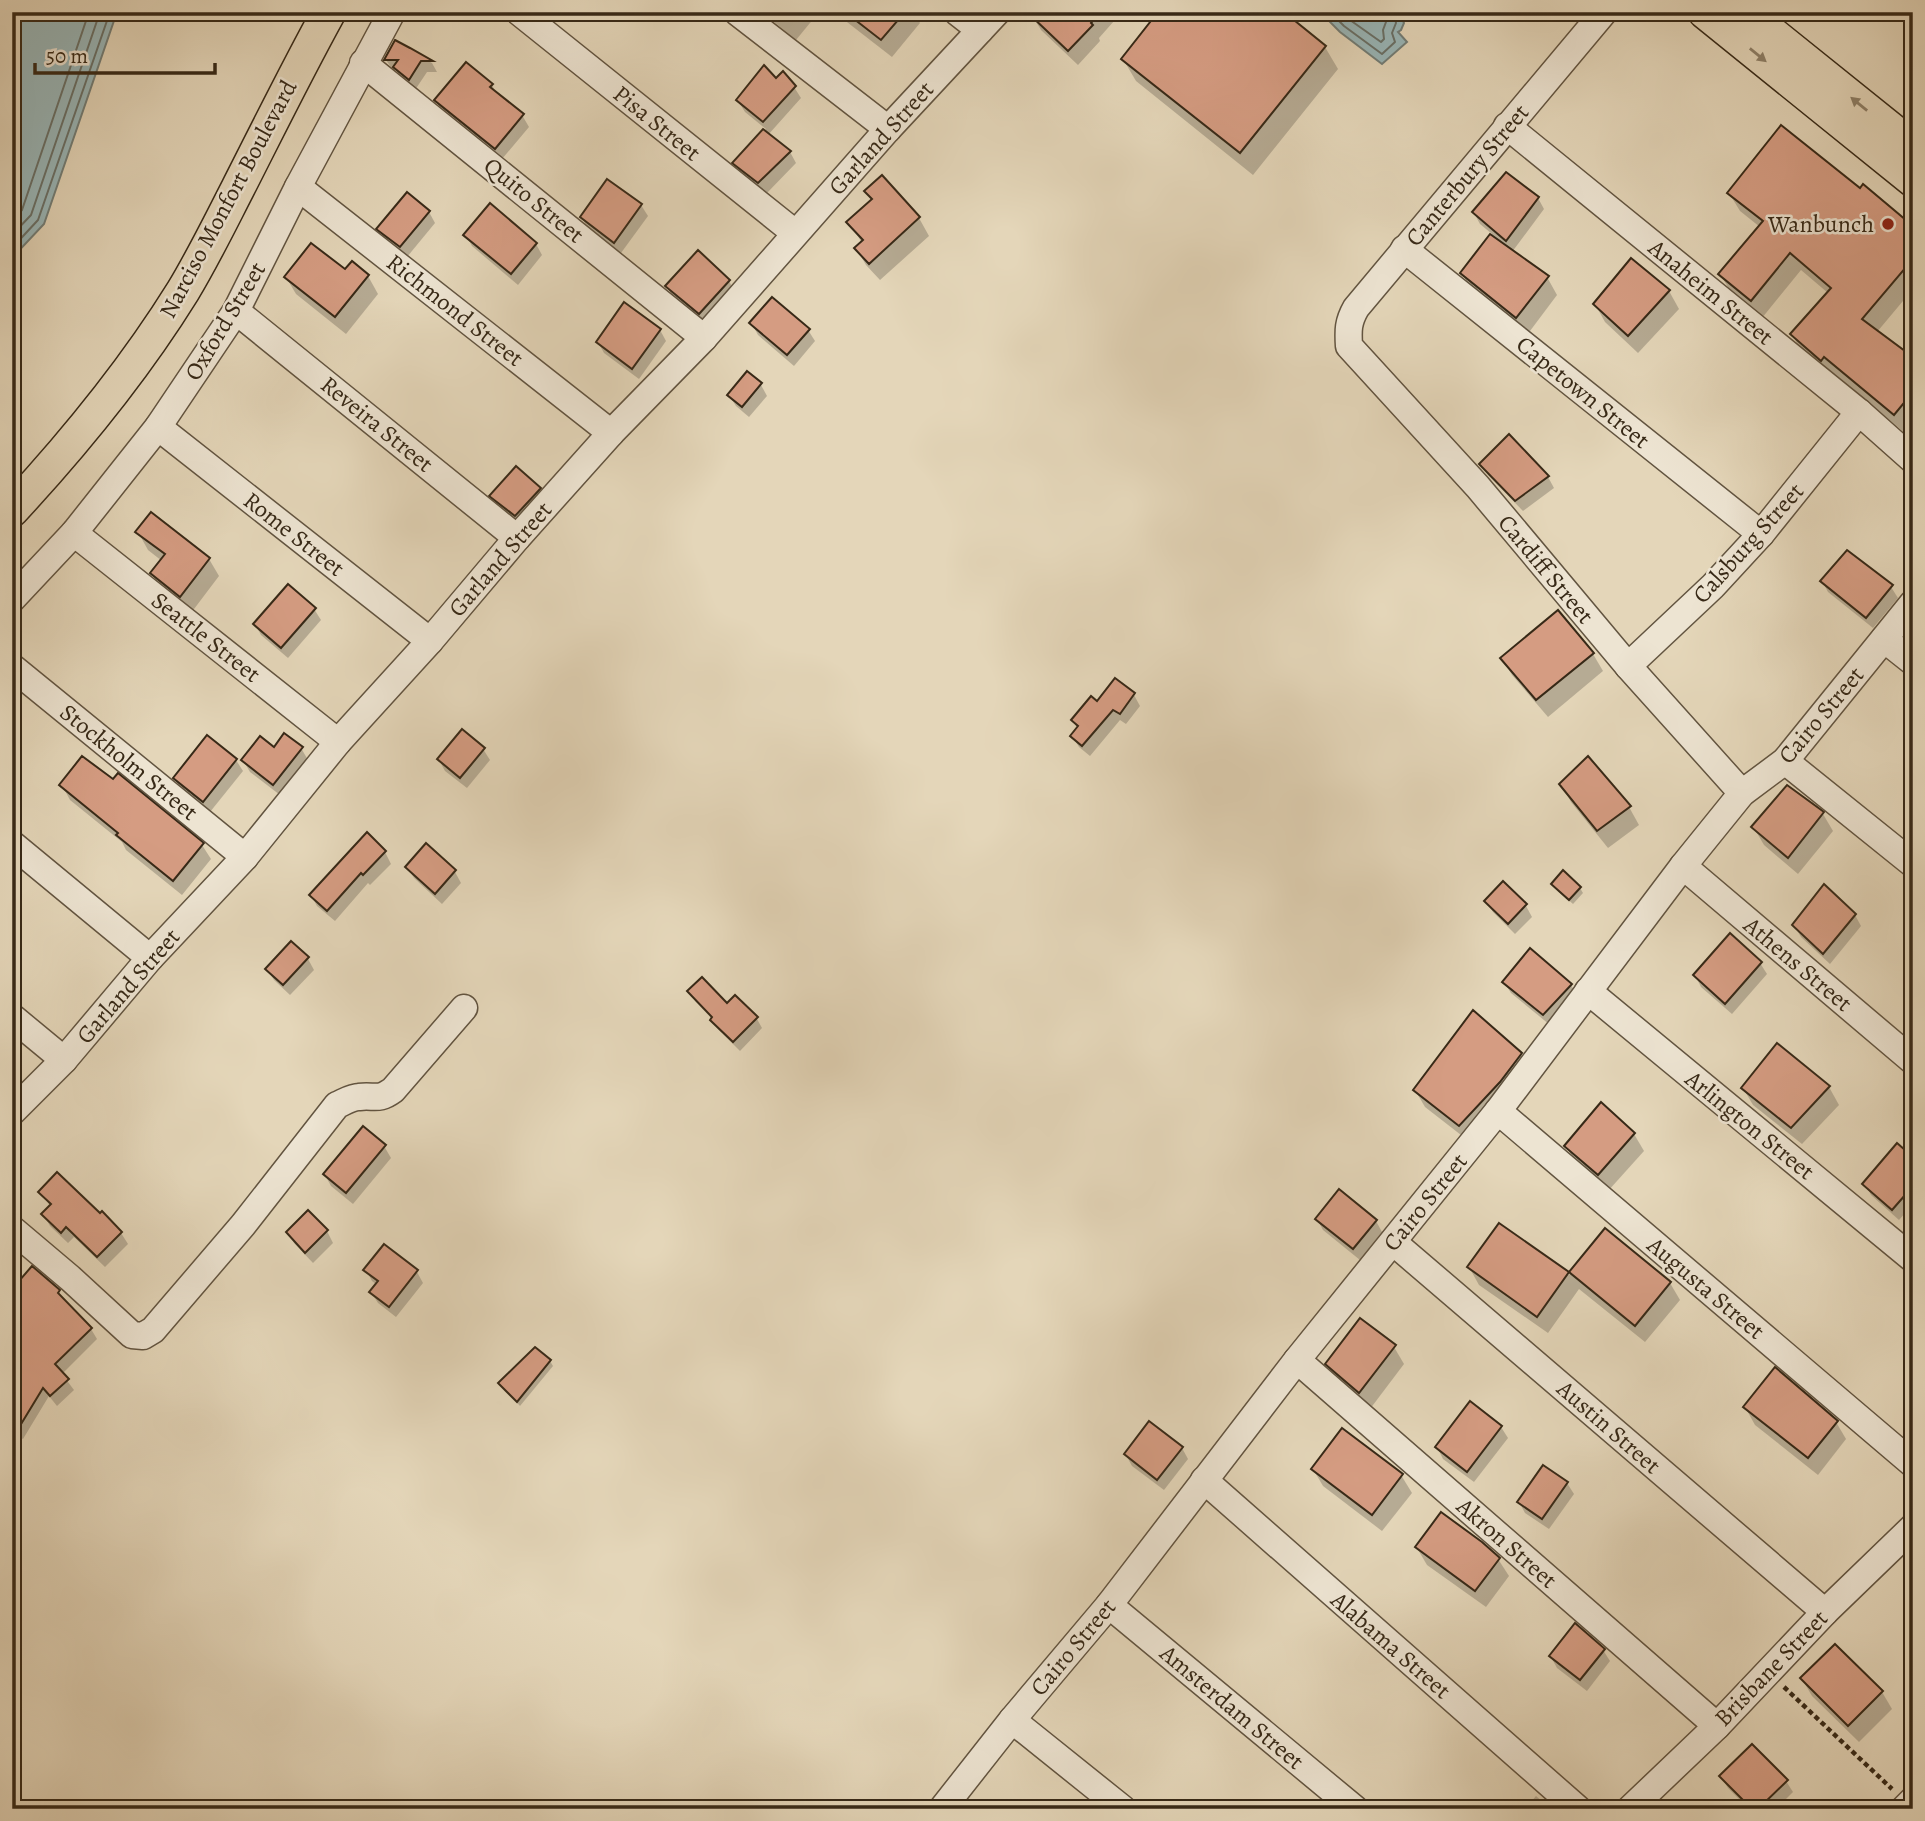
<svg xmlns="http://www.w3.org/2000/svg" width="1925" height="1821" font-family="Alegreya,serif">
  <style>
    .water { fill: #99b7b9; stroke: #727e78; stroke-width: 2 }
    .shadow { fill: #0003 }
    .lines { fill: none; stroke-linecap: round; stroke-linejoin: round }
    .shore { stroke: #687068; stroke-width: 2 }
    .building { fill: #d59c82; stroke: #372917; stroke-width: 2 }
    .minor-casing { stroke: #625440; stroke-width: 29 }
    .major-casing { stroke: #372917; stroke-width: 36 }
    .path { stroke: #372917; stroke-width: 4.5; stroke-dasharray: 5 3.5; stroke-linecap: butt }
    .minor { stroke: #ede4d2; stroke-width: 26 }
    .major { stroke: #e4d6b9; stroke-width: 33 }
    .oneway { fill: #8e8068 }
    .poi-dot { fill: #8f2418; stroke: #ede4d2; stroke-width: 2.5 }
    .labels { text-anchor: middle; stroke-width: 5; stroke-linejoin: round; paint-order: stroke }
    .street-label { font-size: 24px; fill: #372917; stroke: #ede4d2 }
    .poi-label { font-size: 24px; fill: #372917; stroke: #ede4d2; text-anchor: end }
  </style>
  <rect width="100%" height="100%" fill="#e4d6b9"/>
  <filter id="stains"><feTurbulence type="fractalNoise" baseFrequency=".00286" numOctaves="4"/><feColorMatrix values="0 0 0 0 .2 0 0 0 0 .09 0 0 0 0 .02 0 0 0 .5 -.17"/></filter>
  <radialGradient id="worn" r=".72"><stop offset=".6" stop-color="#630" stop-opacity="0"/><stop offset="1" stop-color="#630" stop-opacity=".3"/></radialGradient>
  <g class="water">
    <polygon points="12,12 117,12 44,224 12,258"/>
    <polygon points="1332,12 1399,12 1404,23 1401,30 1398,32 1407,42 1382,64 1340,32 1327,19"/>
  </g>
  <g class="shadow">
    <polygon points="762,12 819,12 796,40"/>
    <polygon points="834,12 914,12 920,23 892,57"/>
    <polygon points="1035,12 1122,12 1099,38 1100,41 1078,65 1041,30 1032,15"/>
    <polygon points="1160,12 1288,12 1285,15 1325,47 1338,69 1253,175 1136,81 1123,59"/>
    <polygon points="1407,12 1419,12 1413,18"/>
    <polygon points="395,43 432,63 437,72 427,72 415,90 402,78 397,71 393,70 386,60"/>
    <polygon points="466,64 492,85 497,95 522,115 529,127 502,159 443,112 436,100"/>
    <polygon points="794,87 801,98 768,135 790,152 796,163 766,194 741,174 734,163 766,129 745,112 738,101"/>
    <polygon points="881,178 919,218 929,236 880,280 866,265 856,248 862,243 849,222 872,201 867,192"/>
    <polygon points="1729,193 1913,229 1913,289 1877,332 1913,359 1913,423 1905,433 1835,374 1832,378 1802,353 1792,334 1828,293 1801,270 1762,318 1731,292 1720,274 1760,227 1740,211"/>
    <polygon points="1538,198 1544,209 1512,252 1547,277 1557,295 1527,335 1472,291 1462,273 1492,234 1480,224 1474,213"/>
    <polygon points="641,205 648,216 621,253 588,229 582,218"/>
    <polygon points="429,212 435,223 407,257 385,240 379,229"/>
    <polygon points="466,235 536,244 542,255 518,285 472,246"/>
    <polygon points="1632,261 1669,291 1679,309 1638,353 1605,322 1595,304"/>
    <polygon points="345,272 368,276 378,294 346,334 296,294 286,277"/>
    <polygon points="729,281 735,292 706,324 673,298 667,286"/>
    <polygon points="752,324 808,330 815,341 794,366 758,335"/>
    <polygon points="660,330 666,341 639,379 604,353 598,342"/>
    <polygon points="761,385 767,396 749,417 736,406 729,395"/>
    <polygon points="1481,464 1548,477 1554,488 1523,511 1488,475"/>
    <polygon points="539,489 546,500 522,527 498,507 492,496"/>
    <polygon points="138,532 209,559 219,576 191,613 162,591 152,573 162,561 148,550"/>
    <polygon points="1822,581 1891,587 1898,598 1873,628 1828,592"/>
    <polygon points="314,609 321,620 288,658 261,635 255,624"/>
    <polygon points="1593,654 1603,671 1548,717 1512,675 1502,658"/>
    <polygon points="1134,695 1140,706 1126,724 1120,720 1090,756 1079,747 1072,736 1078,729 1073,721 1097,704"/>
    <polygon points="301,748 308,760 280,795 250,772 243,760 274,749"/>
    <polygon points="483,749 490,760 467,788 445,771 439,760"/>
    <polygon points="1588,758 1629,807 1639,825 1608,848 1571,802 1561,784"/>
    <polygon points="236,760 243,771 210,812 182,790 175,778"/>
    <polygon points="62,785 202,845 211,859 182,895 126,850 122,842 70,800"/>
    <polygon points="1823,814 1833,831 1798,874 1764,845 1754,828"/>
    <polygon points="367,835 385,852 391,864 370,885 368,883 335,921 317,906 311,895"/>
    <polygon points="427,846 455,872 461,883 442,904 414,878 407,867"/>
    <polygon points="1503,884 1526,906 1532,917 1515,934 1493,912 1486,901"/>
    <polygon points="1553,884 1580,888 1583,893 1573,904 1556,889"/>
    <polygon points="1855,915 1861,926 1830,964 1801,937 1794,925"/>
    <polygon points="291,943 308,959 314,970 290,995 274,980 267,969"/>
    <polygon points="1760,963 1767,974 1732,1014 1701,987 1695,975"/>
    <polygon points="1504,982 1571,985 1577,996 1550,1025 1511,993"/>
    <polygon points="689,991 727,1005 735,997 757,1019 762,1028 740,1051 718,1029 713,1020 695,1001"/>
    <polygon points="1778,1046 1829,1087 1839,1105 1802,1144 1753,1105 1743,1088"/>
    <polygon points="1521,1054 1531,1071 1470,1142 1425,1107 1415,1090"/>
    <polygon points="1634,1134 1644,1151 1608,1191 1576,1164 1566,1146"/>
    <polygon points="384,1146 391,1158 353,1204 331,1186 325,1175"/>
    <polygon points="1913,1160 1913,1204 1899,1220 1871,1195 1865,1184"/>
    <polygon points="40,1192 121,1233 128,1244 105,1267 74,1237 68,1243 50,1226 44,1215 51,1207"/>
    <polygon points="308,1213 327,1231 333,1243 313,1263 294,1243 288,1232"/>
    <polygon points="1317,1219 1376,1221 1382,1232 1360,1260 1323,1230"/>
    <polygon points="1499,1225 1569,1275 1605,1231 1670,1283 1680,1300 1645,1342 1579,1289 1548,1333 1479,1285 1469,1267"/>
    <polygon points="384,1246 417,1272 423,1283 396,1317 378,1303 371,1292 377,1285 372,1281 366,1270"/>
    <polygon points="58,1291 64,1302 91,1329 97,1339 62,1374 74,1390 57,1406 49,1396 23,1439 12,1433"/>
    <polygon points="1394,1347 1404,1364 1370,1409 1338,1381 1327,1364"/>
    <polygon points="550,1361 553,1366 520,1406 500,1383"/>
    <polygon points="1745,1407 1836,1422 1846,1439 1818,1475 1755,1425"/>
    <polygon points="1501,1427 1508,1438 1474,1482 1443,1459 1437,1447"/>
    <polygon points="1182,1448 1188,1459 1164,1490 1132,1466 1126,1455"/>
    <polygon points="1313,1469 1401,1475 1412,1493 1382,1531 1323,1486"/>
    <polygon points="1567,1483 1574,1494 1549,1529 1525,1513 1519,1502"/>
    <polygon points="1417,1548 1498,1559 1509,1576 1486,1607 1427,1565"/>
    <polygon points="1603,1650 1610,1661 1587,1691 1557,1668 1551,1657"/>
    <polygon points="1802,1679 1882,1692 1892,1709 1859,1742 1812,1696"/>
    <polygon points="1721,1777 1786,1781 1793,1792 1776,1809 1749,1809 1728,1788"/>
    <polygon points="1536,1796 1551,1809 1525,1809"/>
  </g>
  <g class="lines">
    <g class="shore">
      <polyline points="1337,12 1337,19 1344,26 1382,54 1395,42 1392,33 1396,23 1394,12"/>
      <polyline points="1346,12 1347,16 1350,20 1381,42 1384,39 1383,30 1386,22 1385,12"/>
      <polyline points="12,220 22,210 89,12"/>
      <polyline points="12,235 31,215 100,12"/>
      <polyline points="12,248 38,220 110,12"/>
    </g>
  </g>
  <g class="building">
    <polygon points="845,12 905,12 881,40"/>
    <polygon points="1027,12 1100,12 1091,23 1093,25 1068,51"/>
    <polygon points="1158,12 1284,12 1326,46 1240,153 1121,59"/>
    <polygon points="395,40 410,48 433,61 421,61 409,80 393,67 398,60 384,60"/>
    <polygon points="466,62 493,84 490,87 524,114 495,149 434,100"/>
    <polygon points="764,65 776,78 783,71 796,86 763,122 736,100"/>
    <polygon points="1781,125 1860,188 1863,184 1913,226 1913,259 1862,319 1913,357 1913,392 1894,415 1824,357 1821,361 1790,334 1831,288 1790,253 1751,301 1718,274 1763,221 1727,193"/>
    <polygon points="763,129 791,151 758,183 732,163"/>
    <polygon points="1506,172 1539,197 1506,241 1472,212"/>
    <polygon points="882,175 920,217 869,264 854,248 863,240 846,222 872,199 864,191"/>
    <polygon points="607,179 642,204 614,243 580,217"/>
    <polygon points="407,192 430,211 400,247 376,229"/>
    <polygon points="490,203 537,243 511,274 463,235"/>
    <polygon points="1490,234 1549,276 1516,318 1460,273"/>
    <polygon points="311,243 345,269 352,261 369,275 335,317 284,277"/>
    <polygon points="698,250 730,280 699,314 665,286"/>
    <polygon points="1631,258 1670,290 1628,336 1593,304"/>
    <polygon points="772,297 810,329 787,355 749,323"/>
    <polygon points="624,302 661,329 632,369 596,342"/>
    <polygon points="747,371 762,383 742,407 727,395"/>
    <polygon points="1509,434 1549,476 1515,501 1479,464"/>
    <polygon points="516,466 541,488 515,516 489,496"/>
    <polygon points="151,512 210,558 180,597 150,573 165,554 135,532"/>
    <polygon points="1847,550 1893,585 1866,618 1820,581"/>
    <polygon points="288,584 316,608 281,648 253,624"/>
    <polygon points="1558,610 1594,653 1536,700 1500,658"/>
    <polygon points="1115,678 1135,693 1120,714 1113,710 1082,746 1070,736 1078,726 1071,720 1091,696 1097,701"/>
    <polygon points="462,729 485,748 460,778 437,759"/>
    <polygon points="284,733 303,747 273,785 241,760 260,736 274,747"/>
    <polygon points="207,735 237,759 203,802 173,778"/>
    <polygon points="82,756 113,779 118,773 204,843 173,881 116,835 118,833 59,785"/>
    <polygon points="1588,756 1631,806 1597,831 1559,784"/>
    <polygon points="1787,785 1824,812 1788,858 1751,827"/>
    <polygon points="367,832 386,851 363,875 361,873 327,911 309,895"/>
    <polygon points="426,843 456,870 435,894 405,867"/>
    <polygon points="1563,870 1581,887 1569,900 1551,884"/>
    <polygon points="1503,881 1527,904 1508,924 1484,901"/>
    <polygon points="1824,884 1856,914 1823,954 1792,925"/>
    <polygon points="1730,933 1762,962 1725,1004 1693,975"/>
    <polygon points="291,941 309,957 283,985 265,969"/>
    <polygon points="1530,948 1572,984 1543,1015 1502,982"/>
    <polygon points="702,977 727,1003 735,995 758,1017 733,1042 710,1020 712,1017 687,991"/>
    <polygon points="1473,1010 1522,1053 1500,1082 1459,1126 1413,1090"/>
    <polygon points="1777,1043 1830,1086 1791,1128 1741,1088"/>
    <polygon points="1601,1102 1635,1133 1598,1175 1564,1146"/>
    <polygon points="363,1126 386,1145 346,1193 323,1174"/>
    <polygon points="1897,1143 1913,1157 1913,1186 1892,1210 1862,1184"/>
    <polygon points="57,1172 100,1213 102,1211 122,1232 97,1257 66,1227 61,1233 41,1214 51,1204 38,1192"/>
    <polygon points="1339,1189 1377,1220 1353,1249 1315,1219"/>
    <polygon points="308,1210 328,1230 305,1253 286,1232"/>
    <polygon points="1499,1223 1569,1272 1537,1317 1467,1267"/>
    <polygon points="1605,1228 1671,1282 1635,1326 1569,1272"/>
    <polygon points="384,1244 418,1270 389,1307 369,1292 378,1281 363,1270"/>
    <polygon points="32,1266 60,1290 58,1293 92,1328 55,1364 69,1379 50,1396 43,1388 12,1439 12,1289"/>
    <polygon points="1360,1318 1396,1345 1359,1393 1325,1364"/>
    <polygon points="535,1347 551,1360 517,1402 498,1383"/>
    <polygon points="1775,1367 1838,1421 1808,1458 1743,1407"/>
    <polygon points="1470,1401 1502,1426 1467,1472 1435,1447"/>
    <polygon points="1149,1421 1183,1447 1157,1480 1124,1454"/>
    <polygon points="1342,1428 1403,1474 1372,1515 1311,1469"/>
    <polygon points="1543,1465 1568,1482 1542,1519 1517,1502"/>
    <polygon points="1441,1512 1482,1542 1500,1558 1475,1591 1415,1547"/>
    <polygon points="1575,1623 1605,1649 1580,1680 1549,1656"/>
    <polygon points="1835,1644 1883,1691 1848,1726 1800,1678"/>
    <polygon points="1752,1744 1788,1780 1758,1809 1752,1809 1719,1776"/>
  </g>
  <g class="lines">
    <defs>
      <g id="minor">
        <polyline points="519,12 795,233"/>
        <polyline points="737,12 888,129"/>
        <polyline points="957,12 980,30"/>
        <path d="M1604 12 1356 308C1348 322 1348 330 1349 346L1478 487 1628 666 1742 793"/>
        <polyline points="363,63 704,338"/>
        <polyline points="1507,126 1859,412 1913,460"/>
        <polyline points="298,187 611,433"/>
        <polyline points="1404,249 1761,534"/>
        <polyline points="236,311 517,538"/>
        <polyline points="158,427 430,641"/>
        <polyline points="74,533 338,742"/>
        <polyline points="12,599 74,533 158,427 236,311 298,187 392,12"/>
        <polyline points="1884,639 1913,662"/>
        <polyline points="1628,666 1713,586 1761,534 1859,412"/>
        <polyline points="12,667 245,857"/>
        <polyline points="1785,761 1913,864"/>
        <polyline points="12,844 150,958"/>
        <polyline points="1683,866 1913,1061"/>
        <polyline points="1588,991 1913,1259"/>
        <polyline points="12,1017 64,1060"/>
        <polyline points="1498,1111 1913,1464"/>
        <polyline points="12,1112 64,1060 150,958 245,857 338,742 430,641 517,538 611,433 704,338 888,129 997,12"/>
        <path d="M12 1229 70 1278 132 1335 143 1336 153 1330 243 1225 337 1105C344 1102 352 1097 359 1097 375 1095 378 1101 393 1090L464 1008"/>
        <polyline points="1393,1242 1825,1612"/>
        <polyline points="1297,1360 1717,1726"/>
        <polyline points="1204,1480 1578,1809"/>
        <polyline points="1109,1605 1355,1809"/>
        <polyline points="1012,1720 1123,1809"/>
        <polyline points="942,1809 1012,1720 1109,1605 1297,1360 1498,1111 1683,866 1742,793 1785,761 1913,603"/>
        <polyline points="1630,1809 1717,1726 1825,1612 1913,1527"/>
        <polyline points="1904,1809 1913,1800"/>
      </g>
      <g id="major">
        <polyline points="1705,12 1913,180"/>
        <polyline points="1745,12 1913,147"/>
        <path d="M12 510C75 442 134 370 183 291 203 258 220 223 238 188 268 129 297 70 329 12"/>
      </g>
    </defs>
    <use href="#minor" class="minor-casing"/>
    <use href="#major" class="major-casing"/>
    <polyline class="path" points="1784,1687 1892,1789"/>
    <use href="#minor" class="minor"/>
    <use href="#major" class="major"/>
  </g>
  <defs><path id="oneway-solid" d="M-6-.8H1V-3.2L6.5 0L1 3.2V.8H-6Z" transform="scale(1.75)"/></defs>
  <g class="oneway">
    <use href="#oneway-solid" transform="translate(1758 55) rotate(39)"/>
    <use href="#oneway-solid" transform="translate(1859 104) rotate(-141)"/>
  </g>
  <circle class="poi-dot" cx="1888" cy="224" r="7"/>
  <g class="labels">
    <g class="street-label">
      <text transform="translate(657 123) rotate(39)" y="8">Pisa Street</text>
      <text transform="translate(881 138) rotate(-48)" y="8">Garland Street</text>
      <text transform="translate(1467 175) rotate(-50)" y="8">Canterbury Street</text>
      <text transform="translate(228 199) rotate(-62)" y="8">Narciso Monfort Boulevard</text>
      <text transform="translate(534 200) rotate(39)" y="8">Quito Street</text>
      <text transform="translate(1711 292) rotate(39)" y="8">Anaheim Street</text>
      <text transform="translate(455 310) rotate(38)" y="8">Richmond Street</text>
      <text transform="translate(225 321) rotate(-59)" y="8">Oxford Street</text>
      <text transform="translate(1583 392) rotate(39)" y="8">Capetown Street</text>
      <text transform="translate(377 424) rotate(39)" y="8">Reveira Street</text>
      <text transform="translate(294 534) rotate(38)" y="8">Rome Street</text>
      <text transform="translate(1748 543) rotate(-48)" y="8">Calsburg Street</text>
      <text transform="translate(500 559) rotate(-49)" y="8">Garland Street</text>
      <text transform="translate(1546 569) rotate(50)" y="8">Cardiff Street</text>
      <text transform="translate(206 637) rotate(38)" y="8">Seattle Street</text>
      <text transform="translate(1821 715) rotate(-50)" y="8">Cairo Street</text>
      <text transform="translate(129 762) rotate(39)" y="8">Stockholm Street</text>
      <text transform="translate(1798 964) rotate(40)" y="8">Athens Street</text>
      <text transform="translate(128 986) rotate(-49)" y="8">Garland Street</text>
      <text transform="translate(1750 1125) rotate(39)" y="8">Arlington Street</text>
      <text transform="translate(1425 1202) rotate(-51)" y="8">Cairo Street</text>
      <text transform="translate(1706 1288) rotate(40)" y="8">Augusta Street</text>
      <text transform="translate(1609 1427) rotate(41)" y="8">Austin Street</text>
      <text transform="translate(1507 1543) rotate(41)" y="8">Akron Street</text>
      <text transform="translate(1391 1645) rotate(41)" y="8">Alabama Street</text>
      <text transform="translate(1073 1647) rotate(-50)" y="8">Cairo Street</text>
      <text transform="translate(1771 1668) rotate(-46)" y="8">Brisbane Street</text>
      <text transform="translate(1232 1707) rotate(40)" y="8">Amsterdam Street</text>
    </g>
    <g class="poi-label">
      <text x="1874" y="232">Wanbunch</text>
    </g>
  </g>
  <rect width="1925" height="1821" fill="none" stroke="#e4d6b9" stroke-width="42"/>
  <rect x="14" y="14" width="1897" height="1793" fill="none" stroke="#372917" stroke-width="3.5"/>
  <rect x="21" y="21" width="1883" height="1779" fill="none" stroke="#372917" stroke-width="2"/>
  <path d="M35 63v10h180v-10" fill="none" stroke="#372917" stroke-width="3.5"/>
  <text x="46" y="63" font-size="21" fill="#372917" stroke="#ede4d2" stroke-width="5" paint-order="stroke">50 m</text>
  <rect width="100%" height="100%" filter="url(#stains)"/>
  <rect width="100%" height="100%" fill="url(#worn)"/>
</svg>
